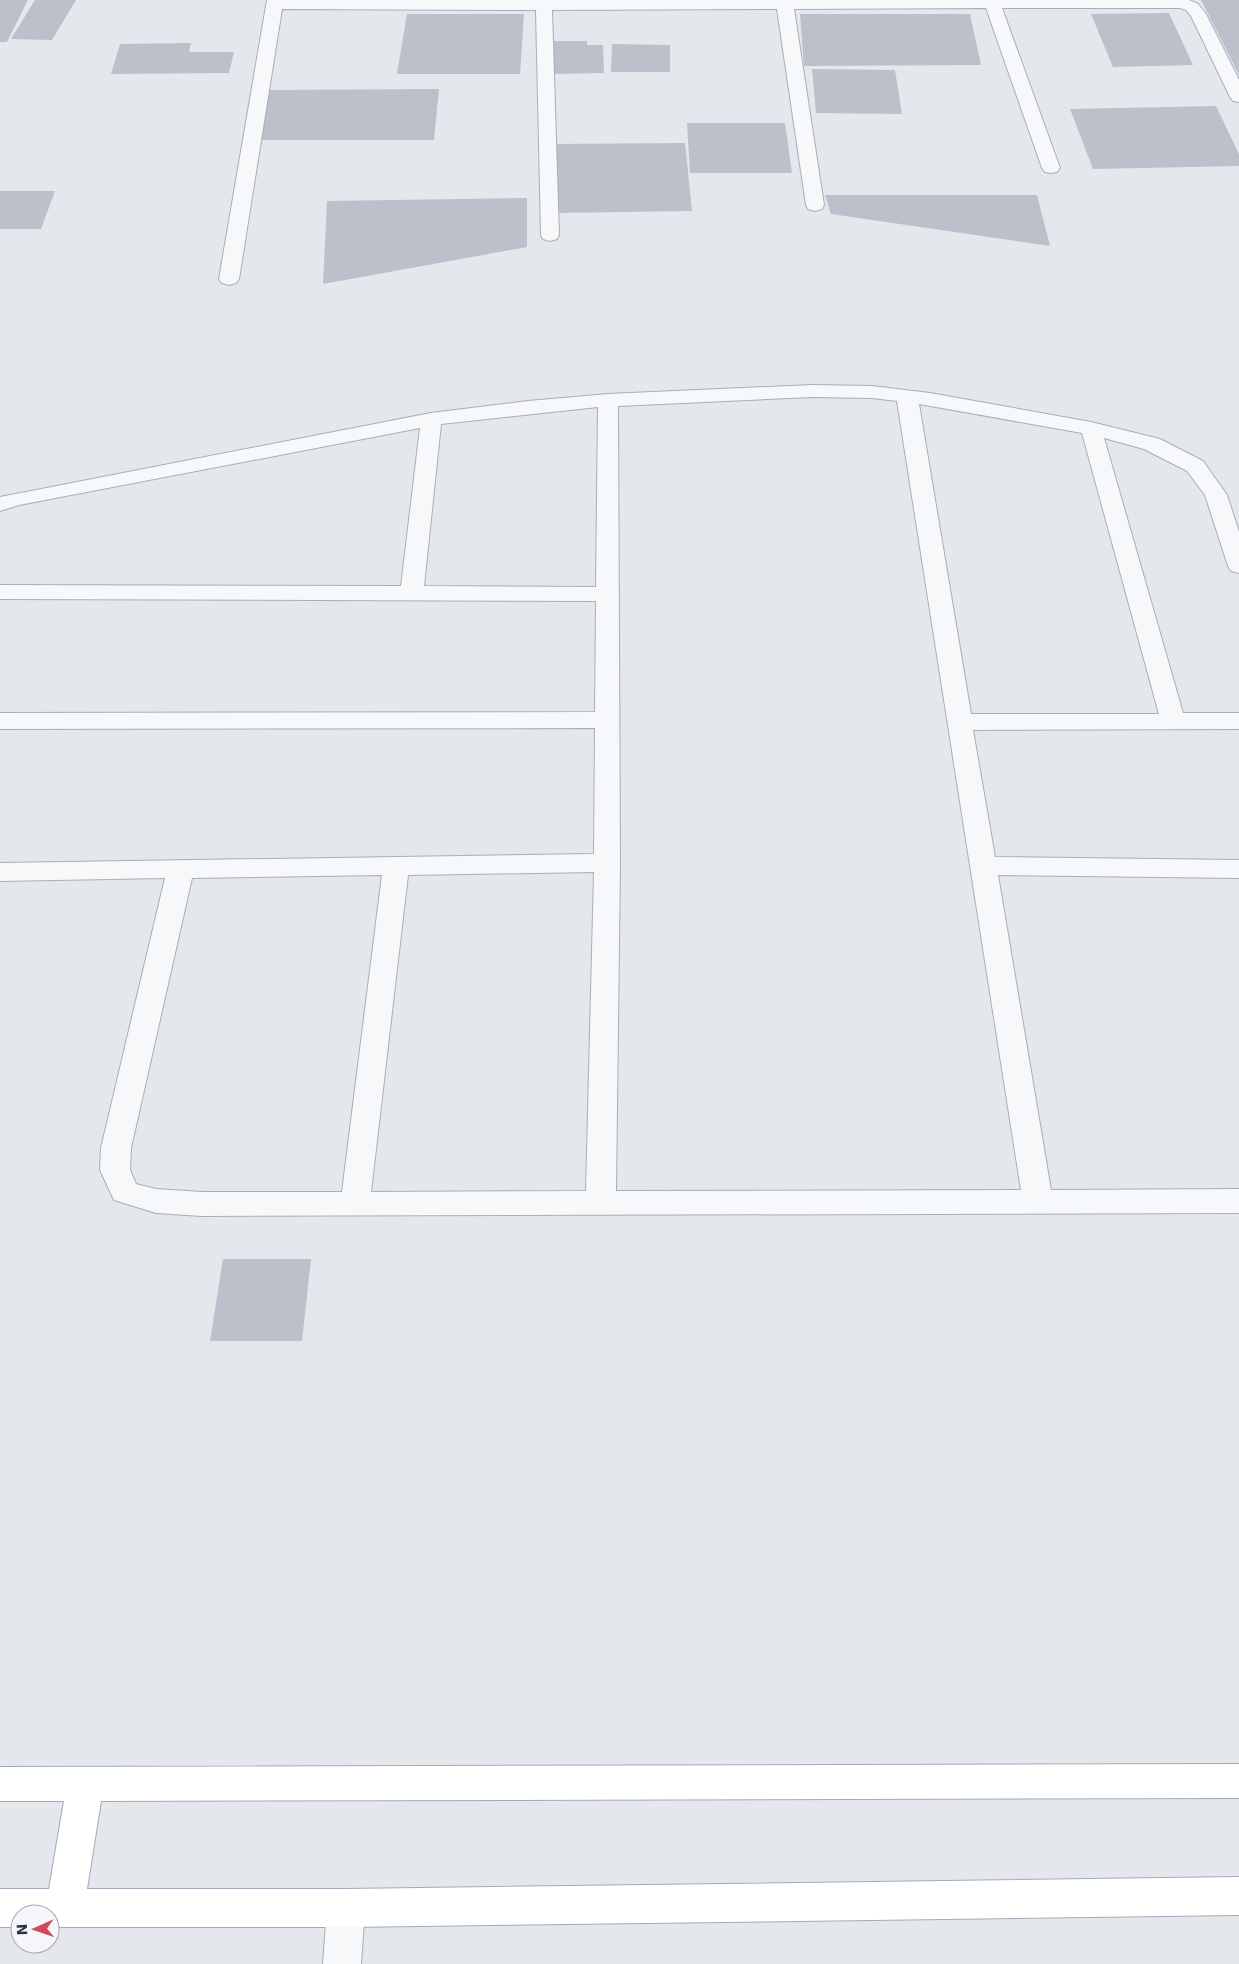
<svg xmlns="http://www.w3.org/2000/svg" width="1239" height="1964" font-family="'DejaVu Sans',sans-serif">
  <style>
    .building { fill: #bbc0ca }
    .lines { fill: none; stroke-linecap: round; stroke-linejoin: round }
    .service-casing { stroke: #a9aeb7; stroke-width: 2 }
    .minor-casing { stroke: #a9aeb7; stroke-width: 2 }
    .primary-casing { stroke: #a3abb8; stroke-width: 2 }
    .service { fill: #f7f8fa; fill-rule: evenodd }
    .minor { fill: #f7f8fa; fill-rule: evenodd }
    .primary { fill: #fff; fill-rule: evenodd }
  </style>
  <rect width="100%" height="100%" fill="#e4e7ec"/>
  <g class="building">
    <polygon points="0,0 28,0 7,42 0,42"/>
    <polygon points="35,0 76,0 52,40 11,39"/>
    <polygon points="1201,0 1239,0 1239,75"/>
    <polygon points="1169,13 1193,65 1113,67 1091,14"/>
    <polygon points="407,14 524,14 520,74 397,74"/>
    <polygon points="800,14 970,14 981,65 804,66"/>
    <polygon points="554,41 587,41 587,45 603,45 604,73 554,74"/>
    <polygon points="191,43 189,52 234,52 229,73 111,74 120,44"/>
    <polygon points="612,44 670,45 670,72 611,72"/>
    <polygon points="812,69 895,70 902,114 816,113"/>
    <polygon points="439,89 434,140 256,140 267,90"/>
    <polygon points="1216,106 1239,154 1239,166 1093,169 1070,109"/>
    <polygon points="687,123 785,123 792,173 690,173"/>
    <polygon points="685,143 692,211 555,213 554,144"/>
    <polygon points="0,191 55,191 41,229 0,229"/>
    <polygon points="825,195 1037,195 1050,246 831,214"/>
    <polygon points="527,198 527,247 323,284 327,201"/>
    <polygon points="223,1259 311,1259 302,1341 210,1341"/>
  </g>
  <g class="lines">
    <defs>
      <g id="service">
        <polygon points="267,0 1189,0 1198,4 1206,14 1239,80 1239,102 1233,101 1230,97 1191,16 1186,10 1180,8 1002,8 1060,168 1057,172 1051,173 1045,172 1042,168 986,8 794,9 824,205 822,209 815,211 808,209 806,205 777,9 552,10 559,235 557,239 550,241 543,239 541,235 536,10 282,9 239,279 236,283 229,285 222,283 219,279"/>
        <polygon points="346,1889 360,1895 365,1908 361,1964 323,1964 327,1908 332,1895"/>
      </g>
      <path id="minor" d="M812 385 872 386 930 393 1091 422 1160 439 1203 461 1227 495 1239 532V573L1231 571 1228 566 1205 495 1187 471 1144 449 1104 438 1183 713H1239V729L973 730 995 857 1239 860V878L998 875 1051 1190 1239 1189V1213L202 1216 156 1213 114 1200 100 1170 101 1148 165 878 0 881V863L594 854 595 728 0 729V713L595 712 596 601 0 599V585L401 586 420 428 19 505 0 511V497L431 413 528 401 608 394ZM812 397 872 398 897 401 1021 1190 616 1191 620 863 618 406ZM919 404 1082 433 1159 714H971ZM598 407 596 587 424 586 441 424ZM594 872 586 1191 371 1192 408 875ZM382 875 342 1192H202L156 1189 136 1184 130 1170 131 1148 192 878Z"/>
      <polygon id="primary" points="1239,1764 1239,1798 101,1801 87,1889 346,1889 1239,1877 1239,1915 346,1927 50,1927 50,1914 20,1914 20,1927 0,1927 0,1889 49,1889 64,1801 0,1801 0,1767"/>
    </defs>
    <use href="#service" class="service-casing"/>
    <use href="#minor" class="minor-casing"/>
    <use href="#primary" class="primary-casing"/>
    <use href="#service" class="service"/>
    <use href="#minor" class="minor"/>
    <use href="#primary" class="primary"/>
  </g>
  <g transform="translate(35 1929) rotate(268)"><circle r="24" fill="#f4f6f9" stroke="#a4a8b1"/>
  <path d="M0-4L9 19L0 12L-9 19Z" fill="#d1495b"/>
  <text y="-8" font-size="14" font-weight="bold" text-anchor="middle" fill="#2b3445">N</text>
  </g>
</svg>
